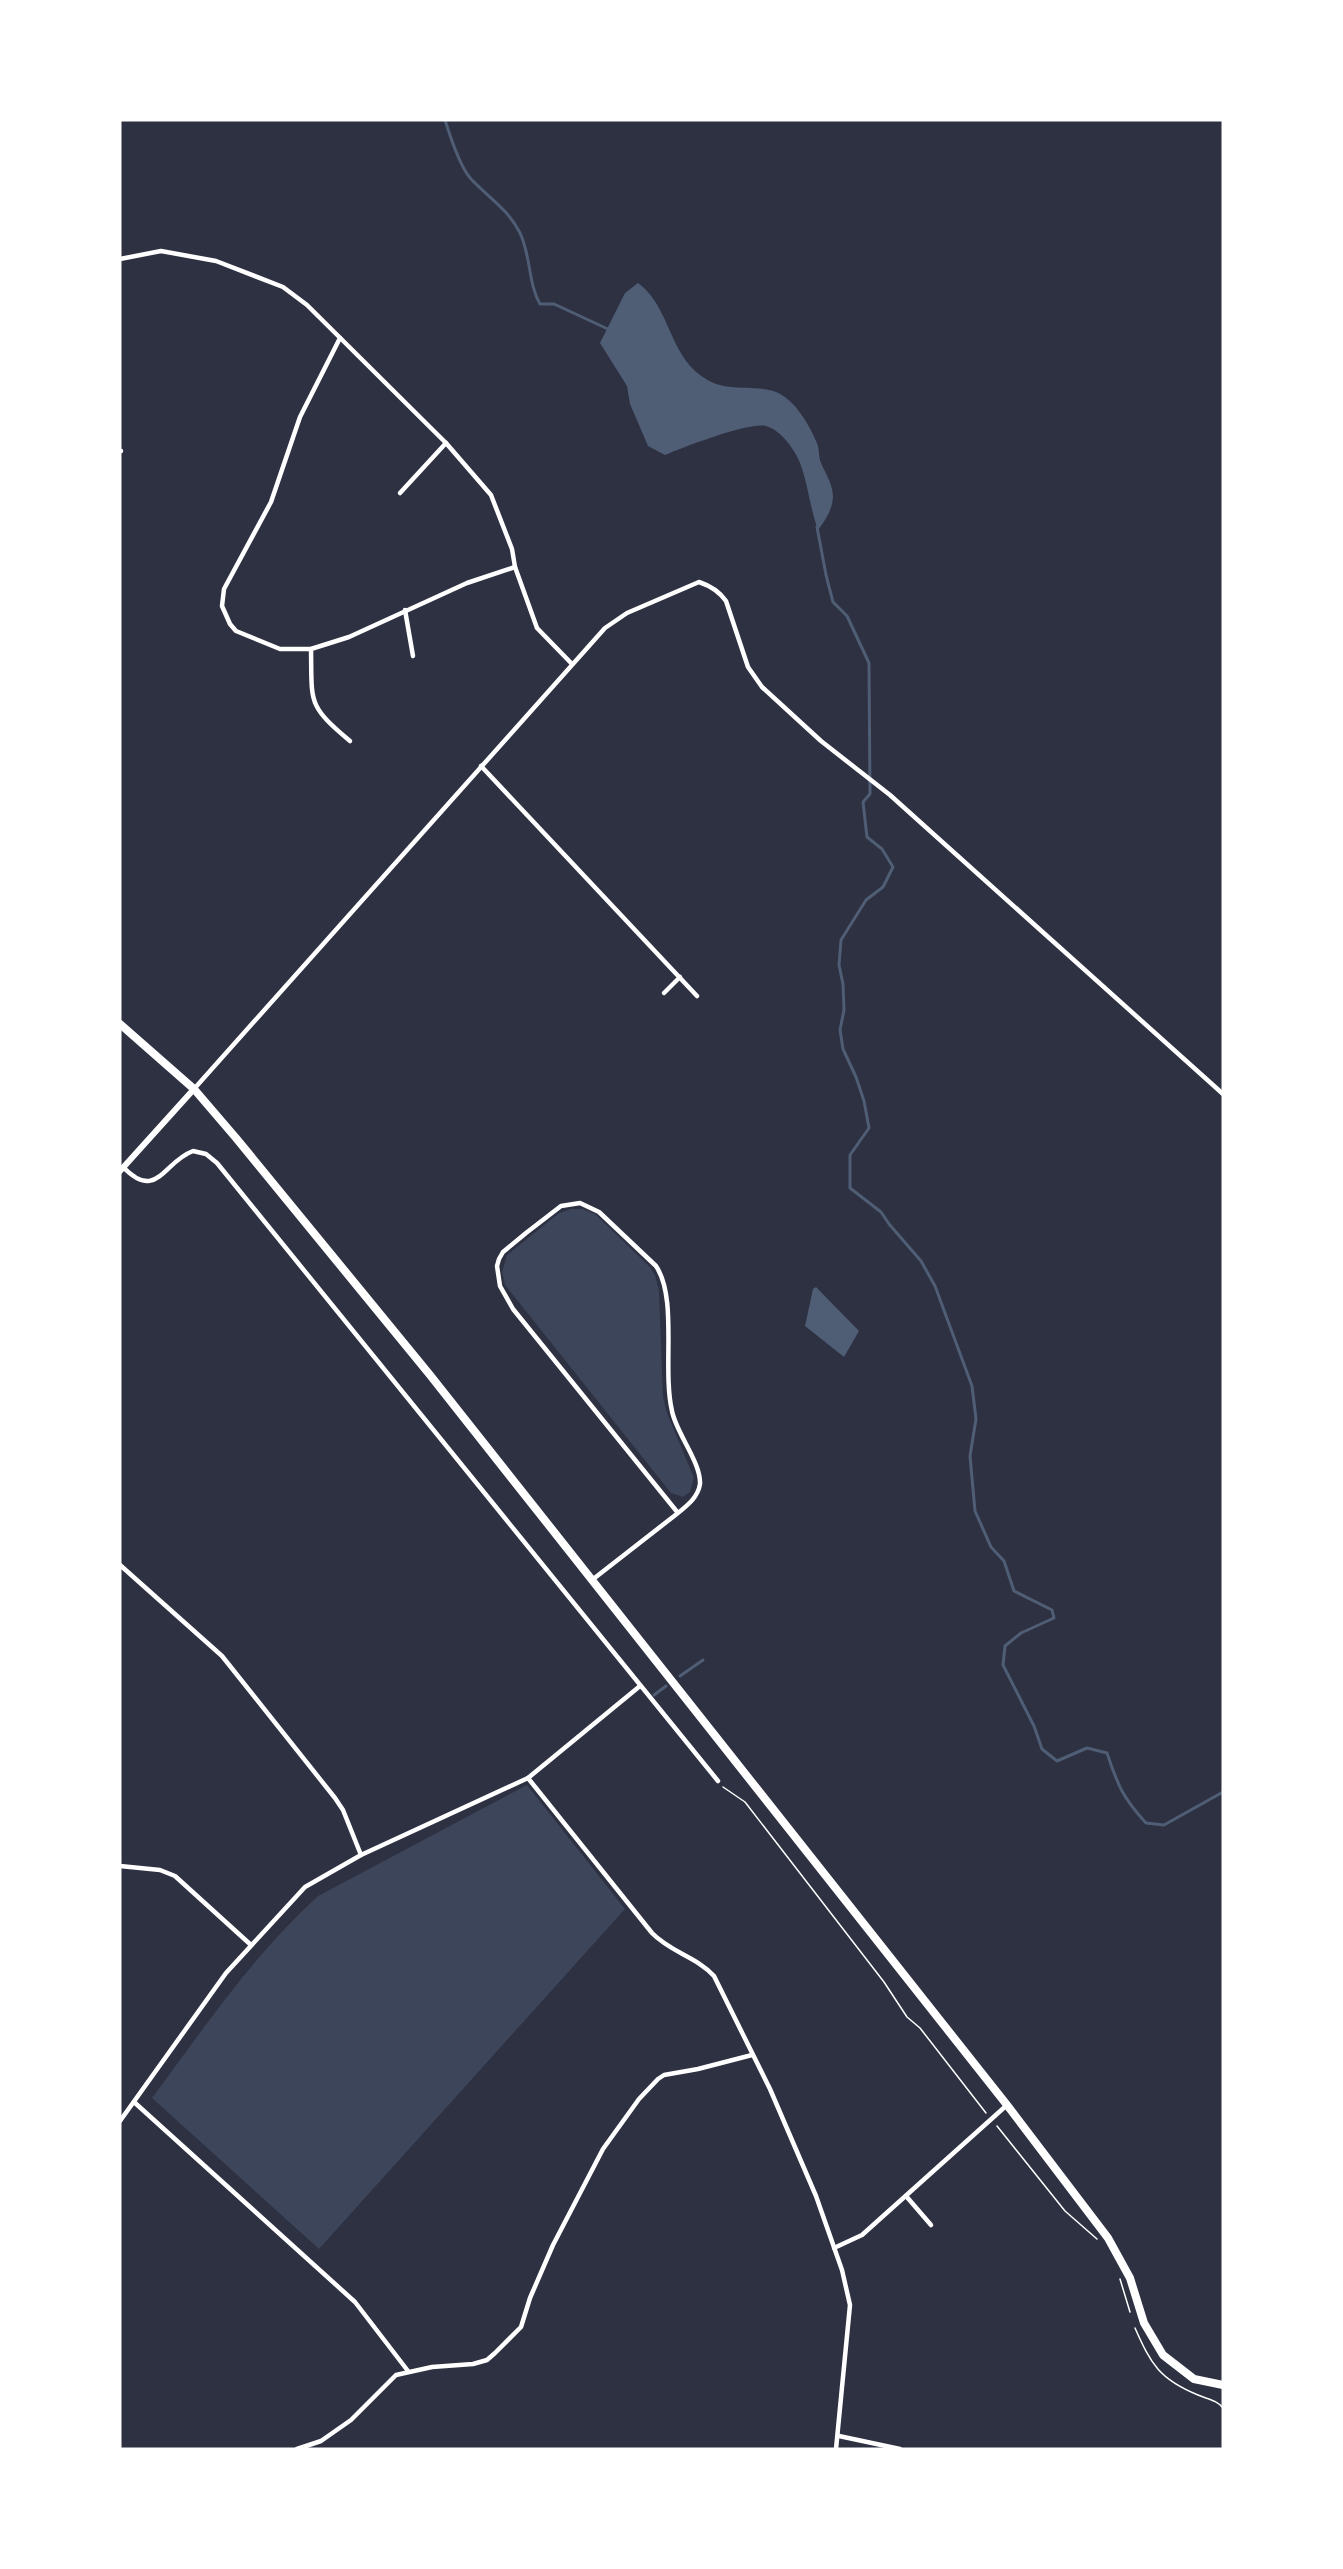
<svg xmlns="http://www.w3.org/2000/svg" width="1343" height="2569" font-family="Inter,sans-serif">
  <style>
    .green { fill: #3c4559 }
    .water { fill: #4f5d75 }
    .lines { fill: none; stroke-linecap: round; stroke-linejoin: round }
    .stream { stroke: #4f5d75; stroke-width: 3 }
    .path { stroke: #fff; stroke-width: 1.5 }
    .minor { stroke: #fff; stroke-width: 4.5 }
    .tertiary { stroke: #fff; stroke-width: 6 }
    .primary { stroke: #fff; stroke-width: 8 }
  </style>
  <rect width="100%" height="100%" fill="#2d3142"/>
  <g class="green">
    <polygon points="571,1209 583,1209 595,1214 649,1266 655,1275 659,1291 663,1397 667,1413 694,1478 690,1492 683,1497 671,1493 505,1285 502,1272 507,1255 559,1213"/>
    <path d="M527 1785 625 1909 319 2249 152 2098C204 2028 253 1955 318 1896Z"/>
  </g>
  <g class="water">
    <path d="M638 283C667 304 669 346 694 370 723 397 746 382 776 392 794 399 809 424 816 441 820 448 818 456 821 463 826 474 833 485 833 497 832 511 826 519 818 530 810 508 808 484 800 463 795 450 781 430 766 426 749 422 684 447 665 455L648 446 630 404 627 386 600 343 625 293Z"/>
    <polygon points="816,1287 859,1331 844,1357 805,1326 813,1289"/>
  </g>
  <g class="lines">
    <g class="stream">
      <path d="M445 120C450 136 460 167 471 179 489 198 508 209 520 233 531 256 528 283 540 304H554L610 330"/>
      <path d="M817 527 826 575 833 602 847 616 869 663 870 794 863 802 867 837 882 849 893 867 883 887 866 900 841 940 839 965 843 984 844 1010 840 1030 843 1049 856 1077 864 1101 869 1128 850 1155V1188L881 1212 889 1224 921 1261 935 1286 972 1386 976 1419 970 1456 975 1511 991 1547 1004 1561 1014 1591 1052 1610 1054 1618 1021 1633 1005 1646 1003 1665 1034 1726 1042 1749 1057 1761 1087 1748 1107 1753C1118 1786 1123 1798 1146 1823L1164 1825 1223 1792"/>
      <polyline points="680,1676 703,1660"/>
      <polyline points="654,1695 666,1686"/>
    </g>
    <g class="path">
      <polyline points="723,1787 745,1802 884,1982 907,2017 920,2028 986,2113"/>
      <polyline points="997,2126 1065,2211 1097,2239"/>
      <polyline points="1120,2279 1130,2312"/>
      <path d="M1135 2328C1151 2364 1159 2379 1198 2395 1207 2399 1217 2400 1223 2408"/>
    </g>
    <g class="minor">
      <polyline points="120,259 161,251 216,261 283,287 307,305 446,443 491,495 512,549 515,567 537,628 572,664"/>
      <polyline points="340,338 300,417 271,502 224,589 222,606 230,624 236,631 280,649 311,649 349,637 467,583 515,567"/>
      <polyline points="120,451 121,451"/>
      <polyline points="400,493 446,443"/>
      <polyline points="405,610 413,656"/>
      <path d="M311 649C312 703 307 705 350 741"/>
      <polyline points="481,766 697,996"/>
      <polyline points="664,993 680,977"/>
      <path d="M194 1089 605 628 627 613 699 582C711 586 719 591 726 601L748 667 762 687 821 741 890 795 1223 1094"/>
      <path d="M123 1167C157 1202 163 1162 193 1151L206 1154 217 1163 718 1781"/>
      <polyline points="120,1565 222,1656 335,1798 343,1810 361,1855"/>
      <path d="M592 1580 678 1513C688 1505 698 1497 700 1484 701 1462 676 1433 672 1411 662 1368 678 1299 656 1266L599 1212 580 1203 561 1206 526 1233 503 1252 499 1259 497 1266 500 1286 513 1309 678 1513"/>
      <path d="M528 1778 652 1933C670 1952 697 1957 714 1976L770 2089 816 2196 842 2270 850 2305 836 2449"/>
      <polyline points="120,1866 160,1870 175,1876 251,1945"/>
      <polyline points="134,2102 355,2302 408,2371"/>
      <polyline points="120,2121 226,1973 305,1887 361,1855 528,1778 640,1686"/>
      <polyline points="906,2196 931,2225"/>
      <polyline points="834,2248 862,2235 1007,2105"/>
      <polyline points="839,2436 900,2449"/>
      <polyline points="297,2449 321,2441 351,2420 396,2375 432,2367 473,2364 487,2360 495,2353 521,2327 530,2298 553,2245 603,2149 639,2099 658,2079 664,2075 698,2069 752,2055"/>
    </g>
    <polyline class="tertiary" points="120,1171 194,1089"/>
    <polyline class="primary" points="120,1024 194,1089 236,1138 430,1375 1007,2105 1108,2238 1130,2278 1144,2323 1163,2355 1194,2379 1223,2385"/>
  </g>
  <rect width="1343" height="2569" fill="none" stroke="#ffffff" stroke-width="243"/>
</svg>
